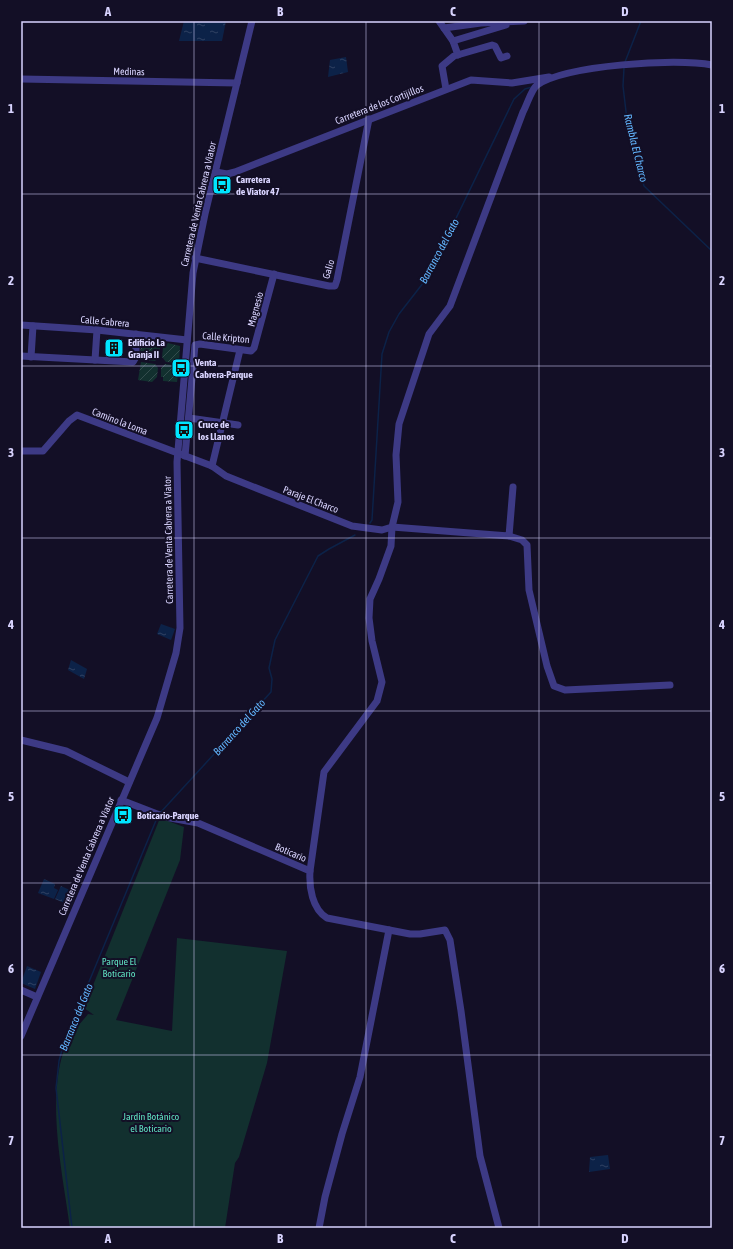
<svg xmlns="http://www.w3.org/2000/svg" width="733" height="1249" font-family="'Asap Condensed',sans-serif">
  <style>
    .green { fill: #12302f }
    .garden { fill: url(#garden-furrows) }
    .water { fill: url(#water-ripples) }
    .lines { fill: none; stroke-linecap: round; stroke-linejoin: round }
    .stream { stroke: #0c2248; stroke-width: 1.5 }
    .minor { stroke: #3d3a85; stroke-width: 7 }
    .grid { fill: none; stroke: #d9d4ff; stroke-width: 1; stroke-opacity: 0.55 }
    .labels { text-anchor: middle; stroke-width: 4; stroke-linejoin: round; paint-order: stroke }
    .street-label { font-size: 10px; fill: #d9d4ff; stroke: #130f26 }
    .poi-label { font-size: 10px; font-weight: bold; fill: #d9d4ff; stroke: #130f26; text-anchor: start }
    .park-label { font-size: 10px; fill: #5fe0c0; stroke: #130f26 }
    .water-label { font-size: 11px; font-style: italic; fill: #62b6ff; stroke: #130f26 }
    .neatline { fill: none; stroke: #d9d4ff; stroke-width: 1.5 }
    .grid-label { font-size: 13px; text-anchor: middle; font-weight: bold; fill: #d9d4ff }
  </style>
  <defs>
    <pattern id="garden-furrows" width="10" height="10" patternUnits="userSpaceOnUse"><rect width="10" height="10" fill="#12302f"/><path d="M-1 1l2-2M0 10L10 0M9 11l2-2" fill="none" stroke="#344d4e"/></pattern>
    <pattern id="water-ripples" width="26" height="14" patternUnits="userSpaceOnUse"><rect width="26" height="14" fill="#0c2248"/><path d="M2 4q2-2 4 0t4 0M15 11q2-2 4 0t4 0" fill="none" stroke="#2f4163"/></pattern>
  </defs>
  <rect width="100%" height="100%" fill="#130f26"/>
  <path class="green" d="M160 818 184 827 180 860 116 1020 172 1031 177 938 287 951 267 1063 239 1157 235 1163 225 1228H70C63 1174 42 1085 71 1035 75 1028 83 1021 88 1014L94 1015 84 1008Z"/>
  <g class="garden">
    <polygon points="141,340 155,342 160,348 159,357 155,361 140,359"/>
    <polygon points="168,343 180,346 179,363 166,362 162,357 163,348"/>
    <polygon points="141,362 155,364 158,368 157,377 152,382 138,380"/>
    <polygon points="165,364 179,366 177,382 163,381 163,377 161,377 161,368"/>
  </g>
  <g class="water">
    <polygon points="184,21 226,21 222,41 179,41"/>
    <polygon points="346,57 348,72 328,77 330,60"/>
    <polygon points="161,624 175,629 171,640 157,634"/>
    <polygon points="71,660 87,669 84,679 68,670"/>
    <polygon points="44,879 55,884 54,888 58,890 54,899 38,893"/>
    <polygon points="61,886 76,893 71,906 55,899"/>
    <polygon points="27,966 41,972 35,989 21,983"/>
    <polygon points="608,1155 610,1169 589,1172 590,1157"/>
  </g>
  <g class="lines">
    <g class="stream">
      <polyline points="625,62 641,21"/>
      <polyline points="624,68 623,86 627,120 644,186 712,251"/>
      <polyline points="370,523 372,520 382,354 389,332 399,314 427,278 514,99 525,89 532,87"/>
      <polyline points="160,813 271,692 272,679 269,668 275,640 318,556 329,549 355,535"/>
      <polyline points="712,923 712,933"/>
      <polyline points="72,1228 56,1088 59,1061 64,1042 157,818"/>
    </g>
    <g class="minor">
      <polyline points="439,21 453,41 458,55"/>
      <polyline points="444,28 481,23 524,21"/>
      <polyline points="453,41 506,25"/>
      <polyline points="21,79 237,83"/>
      <polyline points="446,89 442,66 454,56 492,45 495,46 501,58 507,56"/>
      <polyline points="216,172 227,174 235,172 471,80 512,83 549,77"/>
      <polyline points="195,258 329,286 335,286 337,280 369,119"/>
      <polyline points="21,325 97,330 187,340"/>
      <polyline points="21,356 133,362 136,357 136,334"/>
      <polyline points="31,357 33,326"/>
      <polyline points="95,360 97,330"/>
      <polyline points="189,418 238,425"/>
      <polyline points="21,451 43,451 69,421 77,415 212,466 226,476 352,526 382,530 392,527 509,536 513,487"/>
      <polyline points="185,456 195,345 200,344 251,351 254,348 274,274"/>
      <polyline points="212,466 240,350"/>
      <polyline points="509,536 522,540 527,545 529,590 547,666 554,686 565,690 670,685"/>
      <polyline points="21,740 66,751 129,782"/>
      <path d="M121 800 165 817 198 823 310 871C309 887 312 909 327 918L410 934H420L445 930 450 940 461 1011 480 1156 499 1228"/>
      <path d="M310 871 324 772 377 701 382 682 372 641 369 618 370 599 379 579 391 546 392 527 398 502 396 455 399 424 429 334 450 306 523 112C527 105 531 90 537 85 567 65 676 58 712 65"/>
      <polyline points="21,990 37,997"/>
      <polyline points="21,1036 157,718 176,653 180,628 177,462 193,273 205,214 252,21"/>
      <polyline points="319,1228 325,1197 342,1134 360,1077 389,930"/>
    </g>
  </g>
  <path class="grid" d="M194 21V1228M366 21V1228M539 21V1228M21 194H712M21 366H712M21 538H712M21 711H712M21 883H712M21 1055H712"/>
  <defs>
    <symbol id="bus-square" viewBox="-11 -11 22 22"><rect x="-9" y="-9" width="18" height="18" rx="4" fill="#00e5ff" stroke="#130f26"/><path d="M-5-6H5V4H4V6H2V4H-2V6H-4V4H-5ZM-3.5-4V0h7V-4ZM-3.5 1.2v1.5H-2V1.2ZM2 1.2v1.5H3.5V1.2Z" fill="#111"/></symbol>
    <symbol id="building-square" viewBox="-11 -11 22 22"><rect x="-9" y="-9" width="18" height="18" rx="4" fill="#00e5ff" stroke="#130f26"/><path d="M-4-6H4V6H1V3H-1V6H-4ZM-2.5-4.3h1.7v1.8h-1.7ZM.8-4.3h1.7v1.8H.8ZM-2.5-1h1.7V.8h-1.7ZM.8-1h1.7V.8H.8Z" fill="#111"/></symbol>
  </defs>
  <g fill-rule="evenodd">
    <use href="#bus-square" x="211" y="174" width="22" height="22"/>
    <use href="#building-square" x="103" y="337" width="22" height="22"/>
    <use href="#bus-square" x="170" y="357" width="22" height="22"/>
    <use href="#bus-square" x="173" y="419" width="22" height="22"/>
    <use href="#bus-square" x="112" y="804" width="22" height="22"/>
  </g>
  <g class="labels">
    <g class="street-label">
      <text transform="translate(129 71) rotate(1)" y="4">Medinas</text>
      <text transform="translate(379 104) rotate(-21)" y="4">Carretera de los Cortijillos</text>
      <text transform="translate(198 204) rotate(-77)" y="4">Carretera de Venta Cabrera a Viator</text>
      <text transform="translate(328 269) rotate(-73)" y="4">Galio</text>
      <text transform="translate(255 309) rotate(-75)" y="4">Magnesio</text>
      <text transform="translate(105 321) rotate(5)" y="4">Calle Cabrera</text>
      <text transform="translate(226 337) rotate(5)" y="4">Calle Kripton</text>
      <text transform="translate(120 421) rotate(21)" y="4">Camino la Loma</text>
      <text transform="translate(311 499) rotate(21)" y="4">Paraje El Charco</text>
      <text transform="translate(168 540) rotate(-91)" y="4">Carretera de Venta Cabrera a Viator</text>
      <text transform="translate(291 852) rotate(23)" y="4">Boticario</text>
      <text transform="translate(86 856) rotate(-67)" y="4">Carretera de Venta Cabrera a Viator</text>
    </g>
    <g class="poi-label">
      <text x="236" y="183">Carretera<tspan x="236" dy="12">de Viator 47</tspan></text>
      <text x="128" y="346">Edificio La<tspan x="128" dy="12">Granja II</tspan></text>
      <text x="195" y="366">Venta<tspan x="195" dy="12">Cabrera-Parque</tspan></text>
      <text x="198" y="428">Cruce de<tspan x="198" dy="12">los Llanos</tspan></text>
      <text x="137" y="819">Boticario-Parque</text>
    </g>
    <g class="park-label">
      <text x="119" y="965">Parque El<tspan x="119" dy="12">Boticario</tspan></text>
      <text x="151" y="1120">Jardín Botánico<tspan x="151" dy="12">el Boticario</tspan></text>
    </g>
    <g class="water-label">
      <text transform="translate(636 148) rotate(76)" y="4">Rambla El Charco</text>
      <text transform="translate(439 251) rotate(-62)" y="4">Barranco del Gato</text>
      <text transform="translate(239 727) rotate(-48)" y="4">Barranco del Gato</text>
      <text transform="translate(76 1017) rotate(-68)" y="4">Barranco del Gato</text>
    </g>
  </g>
  <rect width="733" height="1249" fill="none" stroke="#130f26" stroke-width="44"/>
  <rect x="22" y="22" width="689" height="1205" class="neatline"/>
  <g class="grid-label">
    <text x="108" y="16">A</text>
    <text x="280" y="16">B</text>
    <text x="453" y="16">C</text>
    <text x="625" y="16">D</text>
    <text x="11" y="113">1</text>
    <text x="722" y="113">1</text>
    <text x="11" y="285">2</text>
    <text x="722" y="285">2</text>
    <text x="11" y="457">3</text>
    <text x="722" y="457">3</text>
    <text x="11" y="629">4</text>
    <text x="722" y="629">4</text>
    <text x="11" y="801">5</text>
    <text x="722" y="801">5</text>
    <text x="11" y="973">6</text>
    <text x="722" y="973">6</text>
    <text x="11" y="1145">7</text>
    <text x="722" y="1145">7</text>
    <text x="108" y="1243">A</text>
    <text x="280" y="1243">B</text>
    <text x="453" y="1243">C</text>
    <text x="625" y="1243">D</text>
  </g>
</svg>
